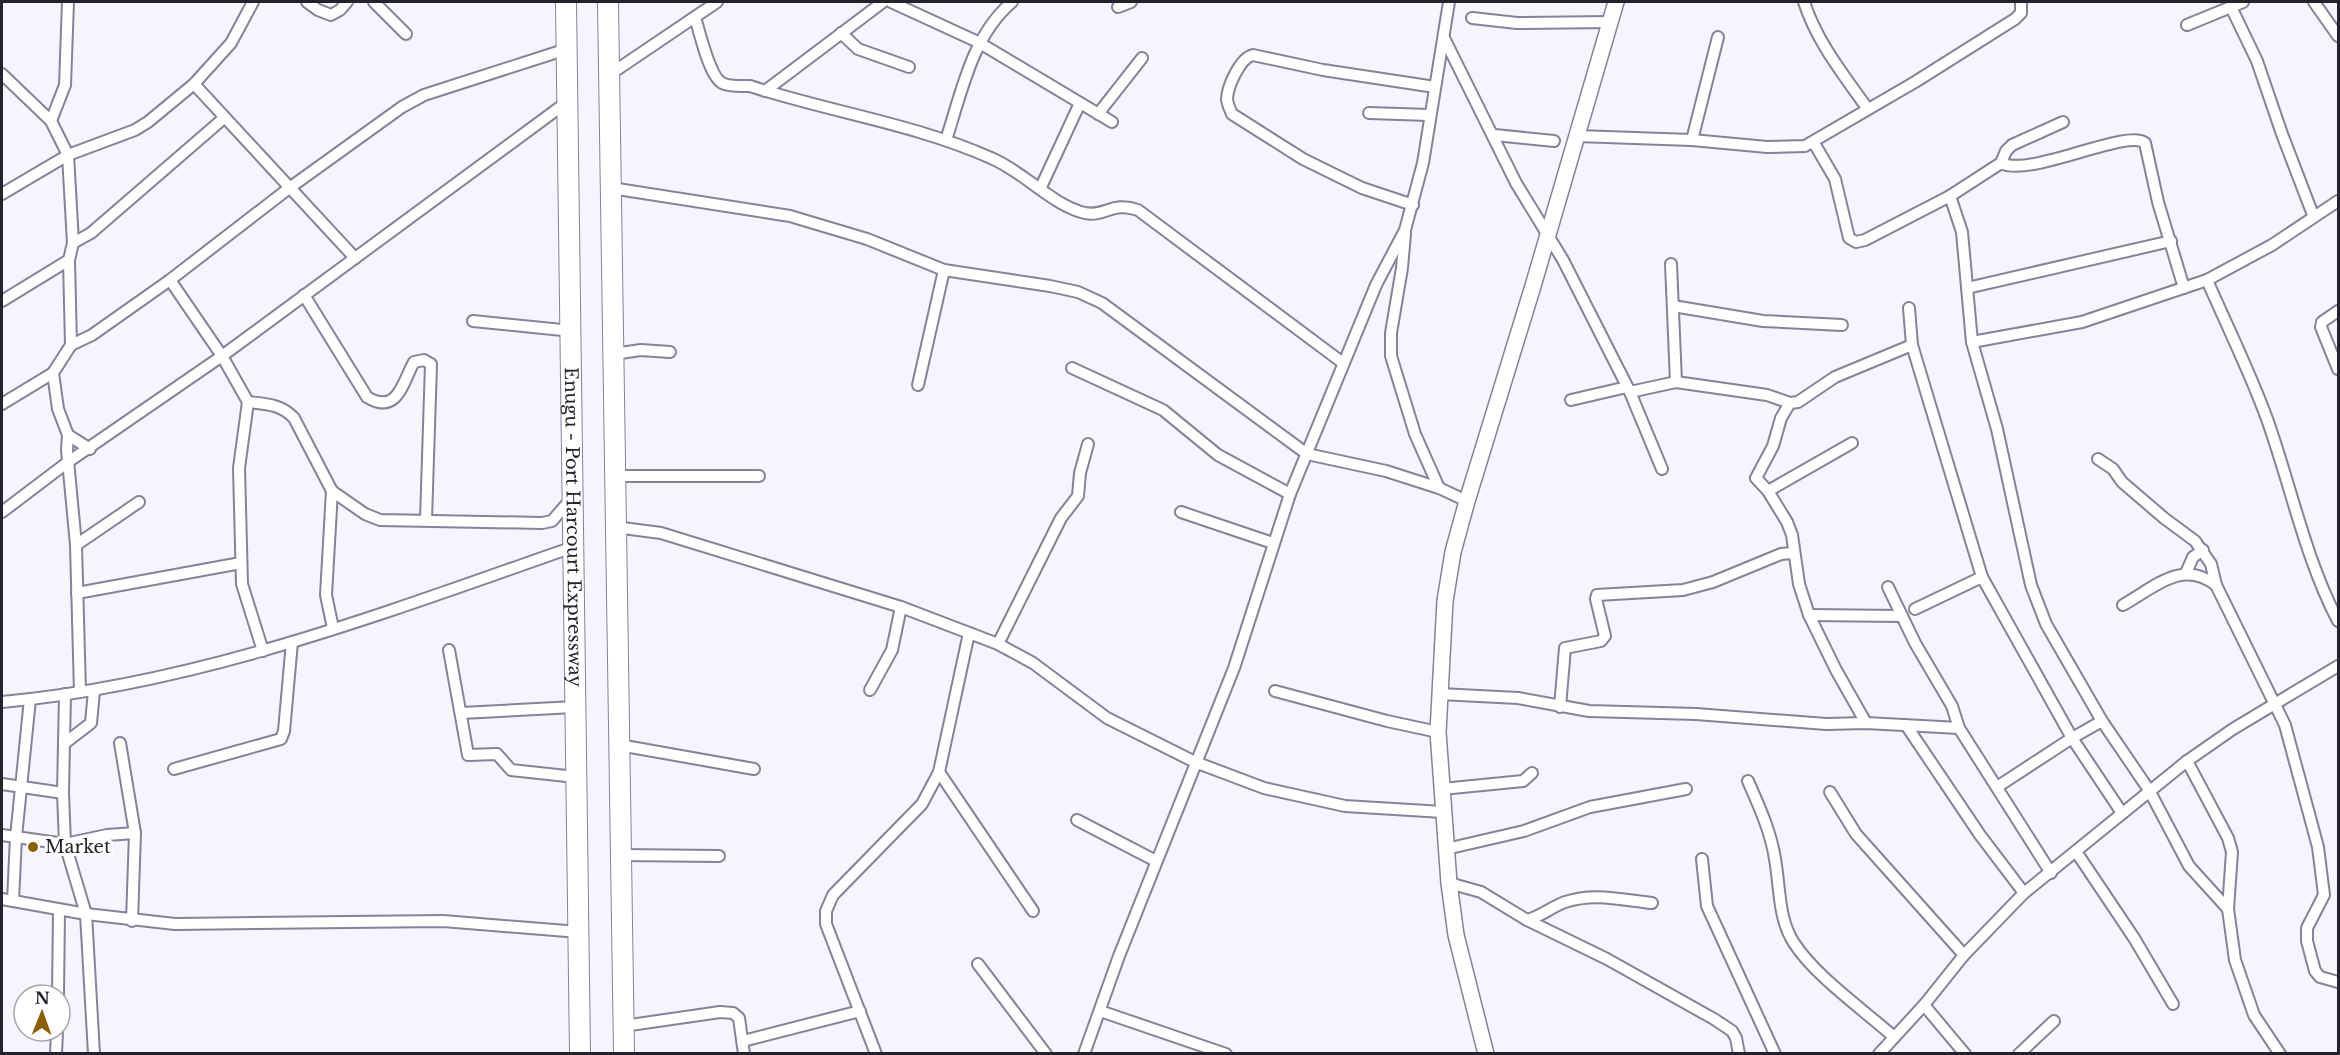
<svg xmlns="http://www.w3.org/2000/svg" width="2340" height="1055" font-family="'Libre Baskerville',serif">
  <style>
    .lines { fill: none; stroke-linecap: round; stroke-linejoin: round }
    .street-casing { stroke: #858299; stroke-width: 14 }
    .secondary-casing { stroke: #858299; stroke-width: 18 }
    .highway-casing { stroke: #858299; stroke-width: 22 }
    .street { stroke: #fff; stroke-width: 10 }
    .secondary { stroke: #fff; stroke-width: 15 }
    .highway { stroke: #fff; stroke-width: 20 }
    .poi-dot { fill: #8c5e04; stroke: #fff; stroke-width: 2 }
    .labels { text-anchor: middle; stroke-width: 6; stroke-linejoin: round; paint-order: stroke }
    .street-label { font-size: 18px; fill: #24222c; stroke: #fff }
    .poi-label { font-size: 18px; fill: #24222c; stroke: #fff; text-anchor: start }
  </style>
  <rect width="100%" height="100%" fill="#f6f4ff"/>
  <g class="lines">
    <defs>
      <g id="street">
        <polyline points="307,2 318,10 331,15 340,10 347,2"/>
        <polyline points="374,2 406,34"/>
        <polyline points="891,2 978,42 1112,122"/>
        <path d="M1804 2C1817 42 1843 74 1867 108"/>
        <polyline points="2314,2 2338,36"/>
        <polyline points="1118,7 1131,2"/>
        <polyline points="2231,7 2257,61 2282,134 2313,215"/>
        <path d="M695 18C700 32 709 76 722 83 729 87 742 86 750 86 830 112 915 124 991 158 1023 171 1053 206 1085 213 1106 217 1112 201 1138 210L1343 363"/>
        <polyline points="1472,18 1517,23 1610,22"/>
        <polyline points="2187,25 2243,2"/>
        <polyline points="841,33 858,49 909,67"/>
        <polyline points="1444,38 1516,183 1563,260 1630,392 1662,469"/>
        <polyline points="2,74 51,121 68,155 73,243 69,260 71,345 53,373 58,409 68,435 67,450 76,545 80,692"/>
        <polyline points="609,75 717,2"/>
        <polyline points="194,84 355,258"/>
        <polyline points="765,91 883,2"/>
        <polyline points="1369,113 1429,115"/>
        <polyline points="1098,114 1142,58"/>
        <polyline points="51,121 65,85 68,2"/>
        <polyline points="1495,135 1554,141"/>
        <polyline points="1577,136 1692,140 1767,147 1805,146 1915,82 2015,19 2021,13 2021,2"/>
        <path d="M946 140C962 91 972 36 1012 2"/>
        <polyline points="1692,140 1718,37"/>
        <polyline points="1814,143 1835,179 1849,238 1856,242 1865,240 1950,196 2001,163 2006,151 2012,145 2063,122"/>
        <path d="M2001 163C2030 178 2127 128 2145 143L2158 202 2184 288"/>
        <polyline points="1041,187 1080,103"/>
        <polyline points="611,188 790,216 867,239 944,270 1050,286 1078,292 1102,303 1307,454 1386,471 1439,488 1467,501"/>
        <polyline points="2,194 68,155 135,130 148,122 194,84 231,43 253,2"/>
        <polyline points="1950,196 1962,232 1972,342 1997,429 2031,585 2046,624 2102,721 2149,790 2189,866 2228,909"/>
        <path d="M1413 205 1362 188 1303 159 1232 114C1230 110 1228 105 1227 100 1227 87 1240 58 1253 55L1323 70 1435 87"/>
        <polyline points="1405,234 1402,268 1391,333 1391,356 1415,434 1439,488"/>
        <polyline points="73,243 91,233 224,118"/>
        <polyline points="1671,264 1676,382"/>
        <polyline points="170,280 222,356 248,402 239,468 242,584 263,651"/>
        <path d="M2207 280C2227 326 2250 372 2267 419 2291 486 2305 558 2338 621"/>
        <polyline points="1967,288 2171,241"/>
        <path d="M304 295 367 397C398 416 403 381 414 362L424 360 431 364 426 520"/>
        <polyline points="2,301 69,260"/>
        <polyline points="1673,306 1763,321 1842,325"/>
        <polyline points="2338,311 2322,322 2321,327 2338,369"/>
        <polyline points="473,321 572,331"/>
        <polyline points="1972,342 2082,322 2207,280 2272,245 2338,201"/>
        <polyline points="71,345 92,335 170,280 288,189 402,107 424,95 567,49"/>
        <polyline points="1912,345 1982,577 2072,738 2122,813"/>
        <polyline points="613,354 641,350 670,352"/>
        <polyline points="1072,368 1163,410 1218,455 1290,494"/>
        <polyline points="918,385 944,270"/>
        <polyline points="1630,392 1676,382 1767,395 1790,403 1798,402 1835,377 1912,345 1909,308"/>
        <polyline points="1571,400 1627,387"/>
        <path d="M248 402C266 404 281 404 294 418L332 491 326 595 333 628"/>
        <polyline points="1790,403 1781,418 1773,446 1756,478 1768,491 1787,522 1792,535 1799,584 1809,615 1836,670 1866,723"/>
        <polyline points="2,404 53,373"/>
        <polyline points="68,435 90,449"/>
        <polyline points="2098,459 2113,469 2122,482 2164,518 2195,541 2211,564 2216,585"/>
        <polyline points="615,476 759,476"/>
        <polyline points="332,491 365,514 380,520 542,523 552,521 571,499"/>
        <polyline points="1768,491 1852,443"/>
        <polyline points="2,512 68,462 222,356 567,102"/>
        <polyline points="1181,512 1273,543"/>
        <polyline points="615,527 661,533 901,607 998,644 1033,663 1107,718 1195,762 1264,788 1345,806 1443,812"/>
        <polyline points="76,545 139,502"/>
        <polyline points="2186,573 2193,557 2203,550"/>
        <polyline points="1888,587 1915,643 1952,706 1959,728"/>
        <polyline points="77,593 241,563"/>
        <path d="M2123 605C2155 587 2182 559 2216 585L2285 725 2318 847 2324 895 2307 928V941L2315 971 2320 977 2338 982"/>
        <polyline points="1915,609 1982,577"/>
        <polyline points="1809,615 1902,616"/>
        <polyline points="998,644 1061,518 1078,496 1080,473 1088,444"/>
        <polyline points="449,650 468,755 497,754 511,770 576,777"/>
        <polyline points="870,690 892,650 901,607"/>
        <polyline points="1275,691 1387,721 1438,732"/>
        <polyline points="65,694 63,793 65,844 86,914 94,1054"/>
        <polyline points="1440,694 1518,698 1589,711 1696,714 1826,724 1866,723 1959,728 2051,873"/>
        <path d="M2 702C199 684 387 612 573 547"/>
        <polyline points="1560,707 1565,648 1601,641 1605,636 1596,599 1597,595 1683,590 1713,582 1781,554 1793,553"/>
        <polyline points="461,713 574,707"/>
        <polyline points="1906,725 1980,835 2024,893"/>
        <polyline points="65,743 91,723 94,691"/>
        <polyline points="120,743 135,833 132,921"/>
        <polyline points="619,745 754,769"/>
        <polyline points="2187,761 2228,838 2232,852 2228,909 2235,960 2254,1015 2280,1054"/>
        <polyline points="174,769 281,739 284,731 292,642"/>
        <polyline points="939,772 1033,911"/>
        <path d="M1748 781C1759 806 1771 832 1775 859 1780 886 1778 919 1794 943 1815 976 1865 1011 1894 1037"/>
        <polyline points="2,784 63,793"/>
        <polyline points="1997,787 2072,738 2102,721"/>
        <polyline points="1442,789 1523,781 1532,773"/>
        <polyline points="1830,792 1856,834 1964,955"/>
        <polyline points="1077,820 1156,861"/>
        <polyline points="2,835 65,844 107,835 135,833"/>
        <polyline points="1446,849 1524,831 1590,807 1686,789"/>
        <polyline points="2077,853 2134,938 2173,1004"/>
        <polyline points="620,855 719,856"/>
        <polyline points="1702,859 1707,906 1775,1054"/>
        <polyline points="1449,883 1481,892 1527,920 1607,959 1714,1019 1732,1031 1736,1038 1739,1054"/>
        <polyline points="2,899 86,914 175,924 443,921 579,932"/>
        <polyline points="13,901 16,837 30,699"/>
        <path d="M1527 920C1542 916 1551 907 1565 902 1595 892 1622 900 1652 903"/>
        <polyline points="978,964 1046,1054"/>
        <polyline points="58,995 59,910"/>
        <polyline points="1924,1005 1965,1054"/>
        <polyline points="1100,1011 1226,1054"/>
        <polyline points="623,1026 720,1012 733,1013 739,1018 744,1054"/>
        <polyline points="743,1041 860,1011"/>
        <polyline points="56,1054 57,1031"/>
        <polyline points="876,1054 826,924 826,911 833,895 922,804 939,772 969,633"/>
        <polyline points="1084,1054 1119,956 1234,668 1290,494 1376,285 1405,230 1423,163 1449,2"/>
        <polyline points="1879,1054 1924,1005 1964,955 2024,893 2187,761 2233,729 2338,666"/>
        <polyline points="2019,1054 2054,1021"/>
      </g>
      <polyline id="secondary" points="1486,1054 1456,935 1449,883 1438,732 1445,601 1453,552 1467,501 1533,286 1616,2"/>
      <g id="highway">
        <path id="s1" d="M566 2 580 1054"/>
        <polyline points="608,2 624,1054"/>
      </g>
    </defs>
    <use href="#street" class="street-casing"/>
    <use href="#secondary" class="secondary-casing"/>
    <use href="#highway" class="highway-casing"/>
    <use href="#street" class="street"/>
    <use href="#secondary" class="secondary"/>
    <use href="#highway" class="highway"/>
  </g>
  <circle class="poi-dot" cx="33" cy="847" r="6"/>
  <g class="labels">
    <g class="street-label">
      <text dy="6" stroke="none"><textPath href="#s1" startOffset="525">Enugu - Port Harcourt Expressway</textPath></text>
    </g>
    <g class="poi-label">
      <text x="45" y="853">Market</text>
    </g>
  </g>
  <rect width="2340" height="1055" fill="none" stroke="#24222c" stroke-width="6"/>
  <g transform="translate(42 1013) rotate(1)"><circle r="28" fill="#ffffff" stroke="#a7a7ab" stroke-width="1.5"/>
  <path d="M0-4.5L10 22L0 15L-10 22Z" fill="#8c5e04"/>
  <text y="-9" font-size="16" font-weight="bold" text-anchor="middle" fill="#24222c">N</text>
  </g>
</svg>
